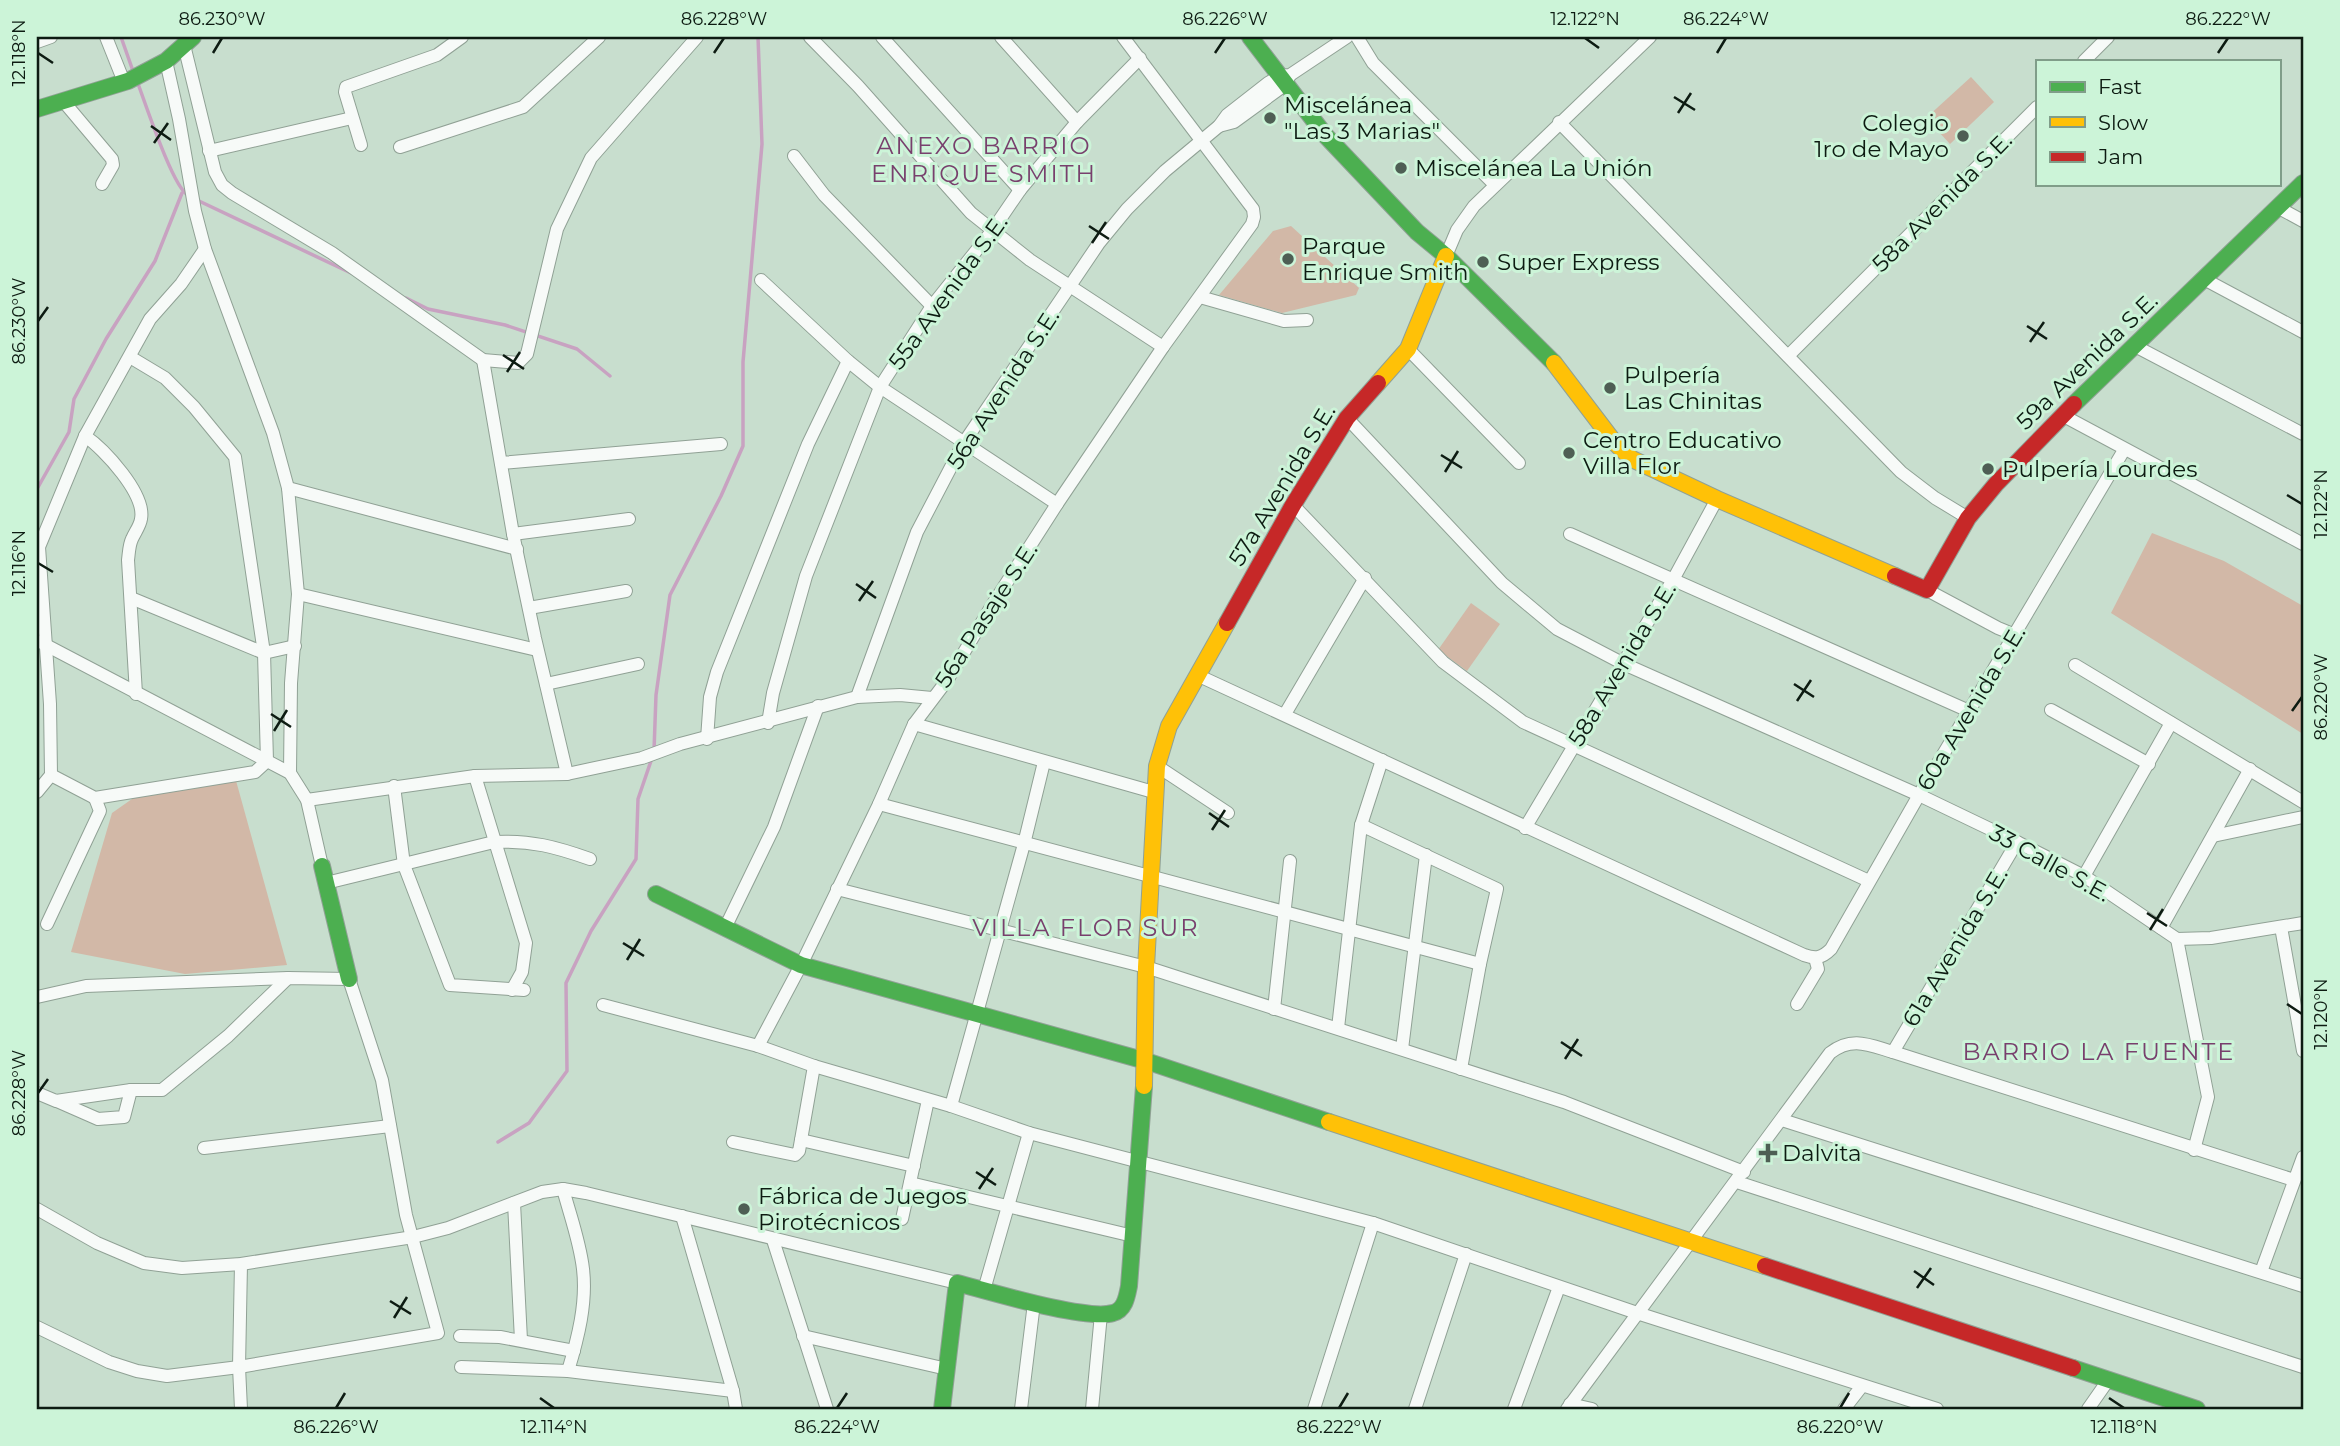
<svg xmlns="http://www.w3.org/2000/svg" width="2340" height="1446" font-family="Montserrat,sans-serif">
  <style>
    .park { fill: #d2b8a7 }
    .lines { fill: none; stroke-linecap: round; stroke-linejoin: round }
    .stream { stroke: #c8a2c1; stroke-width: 3.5 }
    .street-casing { stroke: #90a195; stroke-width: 14 }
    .fast-casing { stroke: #90a195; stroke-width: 18 }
    .slow-casing { stroke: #90a195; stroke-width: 18 }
    .jam-casing { stroke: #90a195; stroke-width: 18 }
    .street { stroke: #f7faf8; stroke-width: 12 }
    .fast { stroke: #4caf50; stroke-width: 16 }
    .slow { stroke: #ffc107; stroke-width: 16 }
    .jam { stroke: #c62828; stroke-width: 16 }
    .ticks { fill: none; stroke: #0d1b12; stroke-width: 2.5 }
    .poi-dot { fill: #4e5f54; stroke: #ccf4d8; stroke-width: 2.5 }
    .labels { text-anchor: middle; stroke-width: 6; stroke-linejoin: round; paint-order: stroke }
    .poi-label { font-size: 23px; fill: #0d1b12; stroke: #ccf4d8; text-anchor: start }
    .street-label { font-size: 23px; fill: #0d1b12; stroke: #ccf4d8 }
    .neighbourhood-label { font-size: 24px; letter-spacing: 2px; fill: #78406d; stroke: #ccf4d8 }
    .neatline { fill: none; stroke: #0d1b12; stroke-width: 2.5 }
    .ticks-label { font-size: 18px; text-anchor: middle; fill: #0d1b12 }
  </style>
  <rect width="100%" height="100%" fill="#c8dece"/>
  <g class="park">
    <polygon points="1971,77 1994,102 1950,144 1926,118"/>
    <polygon points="1291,226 1359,288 1356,295 1282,313 1219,295 1273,231"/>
    <polygon points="2152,533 2224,561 2303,606 2303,734 2111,613"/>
    <polygon points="1471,603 1500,624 1467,671 1438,650"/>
    <polygon points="235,777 287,965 185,974 71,952 112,813 142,792"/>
  </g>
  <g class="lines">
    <g class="stream">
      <polyline points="121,37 133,71"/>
      <path d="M137 81C145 102 173 188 188 195"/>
      <polyline points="199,201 351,273"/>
      <polyline points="406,298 428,309 505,325 577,349 610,376"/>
      <polyline points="37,489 69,432 74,399 106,339 155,261 182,193"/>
      <polyline points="654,751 656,695 670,595 721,496 743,446 743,362 762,144 758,37"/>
      <polyline points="498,1142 529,1123 567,1071 566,983 591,931 636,859 638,799 652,758"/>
    </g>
    <defs>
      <g id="street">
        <polyline points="106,37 124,82"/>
        <polyline points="810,37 858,86 971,213 1030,260 1163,347"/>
        <polyline points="882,37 1020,190"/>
        <polyline points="1001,37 1077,122"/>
        <polyline points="1357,37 1373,63 1495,185"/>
        <polyline points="37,42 51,37"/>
        <polyline points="184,45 215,172 222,185 232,193 332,253 483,360 518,363 527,354 557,229 591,158 697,37"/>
        <polyline points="166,61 179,119 195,211 205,249 273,433 288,488 298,594 291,683 290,773"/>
        <polyline points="2084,61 2108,37"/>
        <polyline points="64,102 112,159 113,165 102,184"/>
        <polyline points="1559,122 1901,472 1935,498 1968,518"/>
        <polyline points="1219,126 1234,122 1286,84 1289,77"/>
        <polyline points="361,145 345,92 346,87 437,55 462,37"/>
        <polyline points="400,147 523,107 599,37"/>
        <polyline points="209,151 352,118"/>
        <polyline points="794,156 824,195 932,306"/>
        <polyline points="2279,208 2303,221"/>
        <polyline points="1446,256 1457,230 1474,206 1650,37"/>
        <polyline points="2204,279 2303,332"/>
        <polyline points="761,280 848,361 880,387 1057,504"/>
        <polyline points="1200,297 1284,321 1307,320"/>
        <polyline points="2135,346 2303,434"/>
        <polyline points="1408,349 1519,463"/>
        <polyline points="1788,356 2037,107"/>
        <polyline points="483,360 513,534 535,638 567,774"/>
        <polyline points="2062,415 2303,544"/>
        <polyline points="1347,418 1502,583 1557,629 1624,664 1919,795 2017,842 2084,876 2177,939"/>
        <path d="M85 436C104 449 146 494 141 519 140 526 135 532 132 539 129 545 129 553 128 560L136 694"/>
        <polyline points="501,463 721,444"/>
        <polyline points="288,488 517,549"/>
        <polyline points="1293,505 1443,662 1523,722 1869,881"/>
        <polyline points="513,534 629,519"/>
        <polyline points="1570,534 1969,711"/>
        <polyline points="1927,590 1998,628 2015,635"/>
        <polyline points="298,594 537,650"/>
        <polyline points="131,598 264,653 295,646"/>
        <polyline points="529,608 626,591"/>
        <polyline points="40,642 290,773 307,800 322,866"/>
        <polyline points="2075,665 2303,802"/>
        <path d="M1197 675 1804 955C1816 959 1822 958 1831 949L1919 795 2124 450"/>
        <polyline points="546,684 638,664"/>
        <polyline points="857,697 917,532 963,444 1099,243 1127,209 1165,171 1219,126 1227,115 1268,83 1280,76 1290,75 1347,37"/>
        <polyline points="2051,710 2149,764"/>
        <polyline points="1285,714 1365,578"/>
        <polyline points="768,723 773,693 806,576 880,387 932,306 992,231 1020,190 1077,122 1140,58"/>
        <polyline points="914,724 1157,793"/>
        <polyline points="707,739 710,697 717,672 808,444 848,361"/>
        <polyline points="1157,766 1228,813"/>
        <polyline points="51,775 95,798 255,772 267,761 264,653 235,457 194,407 165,378 130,357"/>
        <polyline points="475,776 526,943 522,972 512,990"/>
        <polyline points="394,786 404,865 450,985 524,990"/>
        <polyline points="37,792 51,775 50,704 39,547 85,436 150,319 181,284 205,249"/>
        <polyline points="307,800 475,776 567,774 642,758 680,744 857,697 900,695 932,698"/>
        <polyline points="879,804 1480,964"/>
        <polyline points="1361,825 1497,889 1480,964 1461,1069"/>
        <polyline points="1525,828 1674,578 1717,499"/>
        <polyline points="2213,836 2303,817"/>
        <polyline points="2084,876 2171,723"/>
        <path d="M326 883 494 842C531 840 556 847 590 859"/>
        <polyline points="837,889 1146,967 1564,1102 1744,1172"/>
        <polyline points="47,924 100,811 95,798"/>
        <polyline points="2281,927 2303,1051"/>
        <polyline points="725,928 774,827 818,706"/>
        <polyline points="2161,928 2250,769"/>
        <polyline points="2177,939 2208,1097 2194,1150"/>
        <polyline points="2177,939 2211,938 2303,923"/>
        <polyline points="37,997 86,986 288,978 349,979 382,1080 406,1215 438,1333 239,1367 167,1376 137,1371 109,1362 37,1327"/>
        <polyline points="1797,1004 1818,969 1815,958"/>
        <polyline points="603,1005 758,1046 814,1066 951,1106 1029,1133 1373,1223 1637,1313 1937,1409"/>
        <polyline points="1274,1009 1290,861"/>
        <polyline points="1338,1028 1361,825 1382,760"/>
        <polyline points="758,1046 801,965 879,804 914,724 948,679 991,607 1057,504 1163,347 1252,224 1254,217 1253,209 1123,37"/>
        <polyline points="1402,1049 1426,855"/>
        <polyline points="1893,1052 2017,842"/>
        <polyline points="37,1093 56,1101 131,1090 162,1090 228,1036 288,978"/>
        <polyline points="57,1101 98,1119 124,1117 131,1090"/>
        <polyline points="951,1106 1024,844 1044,762"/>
        <polyline points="1782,1120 2303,1286"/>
        <polyline points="801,1140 914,1166"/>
        <polyline points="733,1142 795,1155 799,1151 801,1140 814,1066"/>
        <polyline points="204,1148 390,1126"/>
        <polyline points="1737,1182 2303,1367"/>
        <polyline points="910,1183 1133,1236"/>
        <path d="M563 1189C570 1215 580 1242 583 1269 587 1303 578 1338 568 1371"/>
        <polyline points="514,1203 521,1340"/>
        <polyline points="37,1209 97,1243 144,1263 182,1268 241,1264 413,1237 448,1228 542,1192 563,1189 586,1193 957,1283"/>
        <polyline points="682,1216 733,1391 736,1409"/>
        <polyline points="902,1219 928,1100"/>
        <polyline points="773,1240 827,1409"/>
        <polyline points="2261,1272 2303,1157"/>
        <polyline points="984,1290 1029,1133"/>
        <polyline points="460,1336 500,1337 574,1351"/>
        <polyline points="803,1336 947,1369"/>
        <polyline points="461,1367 568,1371 733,1391"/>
        <polyline points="1570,1404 1592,1409"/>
        <polyline points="241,1409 239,1367 241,1264"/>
        <polyline points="1021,1409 1034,1303"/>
        <polyline points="1092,1409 1101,1314"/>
        <polyline points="1314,1409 1373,1223"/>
        <polyline points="1415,1409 1466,1254"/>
        <polyline points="1514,1409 1559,1287"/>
        <path d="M1567 1409 1830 1053C1852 1036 1869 1045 1893 1052L2294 1180"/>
        <polyline points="1844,1409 1862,1386"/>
        <polyline points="2088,1409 2109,1379"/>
      </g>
      <g id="fast">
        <polyline points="1250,37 1325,135 1417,232 1446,256 1554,363"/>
        <polyline points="37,109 128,81 166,61 193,37"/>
        <polyline points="2074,404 2303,183"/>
        <polyline points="322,866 349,979"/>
        <polyline points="656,894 801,965 1146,1061 1329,1122"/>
        <polyline points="2073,1368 2197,1409"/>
        <path d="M942 1409 957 1283C988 1291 1086 1321 1113 1313 1125 1310 1127 1296 1129 1286L1144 1086"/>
      </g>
      <g id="slow">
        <polyline points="1554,363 1614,442 1632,459 1717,499 1895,576"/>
        <polyline points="1378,383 1408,349 1446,256"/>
        <polyline points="1144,1086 1146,967 1157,766 1169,726 1227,623"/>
        <polyline points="1329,1122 1765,1266"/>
      </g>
      <g id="jam">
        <polyline points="1895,576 1927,590 1968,518 1996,484 2074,404"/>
        <polyline points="1227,623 1293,505 1347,418 1378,383"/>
        <polyline points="1765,1266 2073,1368"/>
      </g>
    </defs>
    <use href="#street" class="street-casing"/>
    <use href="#fast" class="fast-casing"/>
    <use href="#slow" class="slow-casing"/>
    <use href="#jam" class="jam-casing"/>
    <use href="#street" class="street"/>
    <use href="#fast" class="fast"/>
    <use href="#slow" class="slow"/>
    <use href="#jam" class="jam"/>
  </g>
  <path class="ticks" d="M1585 38 1599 48M38 53 53 63M213 53 222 38M714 53 724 38M1215 53 1225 38M1717 53 1726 38M2218 53 2228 38M1674 97 1695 110M1678 113 1691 93M151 126 171 140M154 143 168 123M1089 226 1109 239M1092 243 1106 222M38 321 48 307M2027 326 2047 339M2030 342 2044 322M503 355 524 369M507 372 520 352M1441 455 1462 468M1445 472 1458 451M2287 495 2302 504M38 563 53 572M856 584 876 598M859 601 873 581M1794 684 1814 697M1797 701 1811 680M2292 711 2302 697M271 714 291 727M274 731 287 710M1209 813 1229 827M1212 830 1225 810M2147 913 2167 926M2150 930 2163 909M623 943 644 956M627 960 640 939M2287 1004 2302 1014M1561 1042 1582 1056M1565 1059 1578 1039M38 1093 48 1079M976 1172 996 1185M979 1189 993 1168M1914 1271 1934 1285M1917 1288 1931 1268M390 1301 411 1314M394 1318 407 1297M540 1398 554 1408M2109 1398 2124 1408M336 1408 345 1393M837 1408 847 1393M1339 1408 1348 1393M1840 1408 1849 1393"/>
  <g class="poi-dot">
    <circle cx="1270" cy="118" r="7"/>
    <circle cx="1963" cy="136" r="7"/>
    <circle cx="1401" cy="168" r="7"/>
    <circle cx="1288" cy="259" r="7"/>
    <circle cx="1483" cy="262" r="7"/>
    <circle cx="1610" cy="388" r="7"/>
    <circle cx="1569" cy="453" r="7"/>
    <circle cx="1988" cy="469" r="7"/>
    <path d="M1764.5 1142.5h7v7h7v7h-7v7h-7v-7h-7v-7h7z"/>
    <circle cx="744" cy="1209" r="7"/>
  </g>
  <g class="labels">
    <g class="poi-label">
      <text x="1284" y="113">Miscelánea<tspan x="1284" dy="26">"Las 3 Marias"</tspan></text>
      <text x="1949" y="131" text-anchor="end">Colegio<tspan x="1949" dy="26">1ro de Mayo</tspan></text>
      <text x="1415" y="176">Miscelánea La Unión</text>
      <text x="1302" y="254">Parque<tspan x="1302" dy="26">Enrique Smith</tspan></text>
      <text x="1497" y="270">Super Express</text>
      <text x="1624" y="383">Pulpería<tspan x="1624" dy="26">Las Chinitas</tspan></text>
      <text x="1583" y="448">Centro Educativo<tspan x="1583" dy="26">Villa Flor</tspan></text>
      <text x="2002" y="477">Pulpería Lourdes</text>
      <text x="1782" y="1161">Dalvita</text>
      <text x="758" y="1204">Fábrica de Juegos<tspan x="758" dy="26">Pirotécnicos</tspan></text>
    </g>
    <g class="street-label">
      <text transform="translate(1942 202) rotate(-45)" y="8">58a Avenida S.E.</text>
      <text transform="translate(948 292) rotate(-54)" y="8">55a Avenida S.E.</text>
      <text transform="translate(2087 361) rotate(-44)" y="8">59a Avenida S.E.</text>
      <text transform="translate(1003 389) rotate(-57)" y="8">56a Avenida S.E.</text>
      <text transform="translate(1282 485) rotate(-59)" y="8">57a Avenida S.E.</text>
      <text transform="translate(986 615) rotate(-57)" y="8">56a Pasaje S.E.</text>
      <text transform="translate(1622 664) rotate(-59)" y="8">58a Avenida S.E.</text>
      <text transform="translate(1971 708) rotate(-59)" y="8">60a Avenida S.E.</text>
      <text transform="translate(2050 863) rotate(29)" y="8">33 Calle S.E.</text>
      <text transform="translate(1955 947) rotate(-59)" y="8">61a Avenida S.E.</text>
    </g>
    <g class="neighbourhood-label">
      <text x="984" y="154">ANEXO BARRIO<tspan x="984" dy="28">ENRIQUE SMITH</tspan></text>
      <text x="1086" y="936">VILLA FLOR SUR</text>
      <text x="2099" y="1060">BARRIO LA FUENTE</text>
    </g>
  </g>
  <rect width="2340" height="1446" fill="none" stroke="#ccf4d8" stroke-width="77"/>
  <rect x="2036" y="60" width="245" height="126" fill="#ccf4d8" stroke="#809d89" stroke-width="2"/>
  <rect x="2050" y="82" width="35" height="10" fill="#4caf50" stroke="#809d89" stroke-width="2"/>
  <text x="2098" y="94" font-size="21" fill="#0d1b12">Fast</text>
  <rect x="2050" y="117" width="35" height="10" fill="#ffc107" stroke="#809d89" stroke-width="2"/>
  <text x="2098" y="130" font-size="21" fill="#0d1b12">Slow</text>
  <rect x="2050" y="152" width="35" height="10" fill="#c62828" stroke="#809d89" stroke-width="2"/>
  <text x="2098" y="164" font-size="21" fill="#0d1b12">Jam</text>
  <rect x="38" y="38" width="2264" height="1370" class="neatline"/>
  <g class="ticks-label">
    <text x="222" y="25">86.230°W</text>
    <text x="724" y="25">86.228°W</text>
    <text x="1225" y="25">86.226°W</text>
    <text x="1585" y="25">12.122°N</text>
    <text x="1726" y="25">86.224°W</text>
    <text x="2228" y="25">86.222°W</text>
    <text transform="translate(19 53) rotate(-90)" y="6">12.118°N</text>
    <text transform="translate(19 321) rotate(-90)" y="6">86.230°W</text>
    <text transform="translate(2321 504) rotate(-90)" y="6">12.122°N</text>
    <text transform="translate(19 563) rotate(-90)" y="6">12.116°N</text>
    <text transform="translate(2321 697) rotate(-90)" y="6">86.220°W</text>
    <text transform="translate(2321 1014) rotate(-90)" y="6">12.120°N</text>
    <text transform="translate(19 1093) rotate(-90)" y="6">86.228°W</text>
    <text x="336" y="1433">86.226°W</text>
    <text x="554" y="1433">12.114°N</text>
    <text x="837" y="1433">86.224°W</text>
    <text x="1339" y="1433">86.222°W</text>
    <text x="1840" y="1433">86.220°W</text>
    <text x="2124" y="1433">12.118°N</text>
  </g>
</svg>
